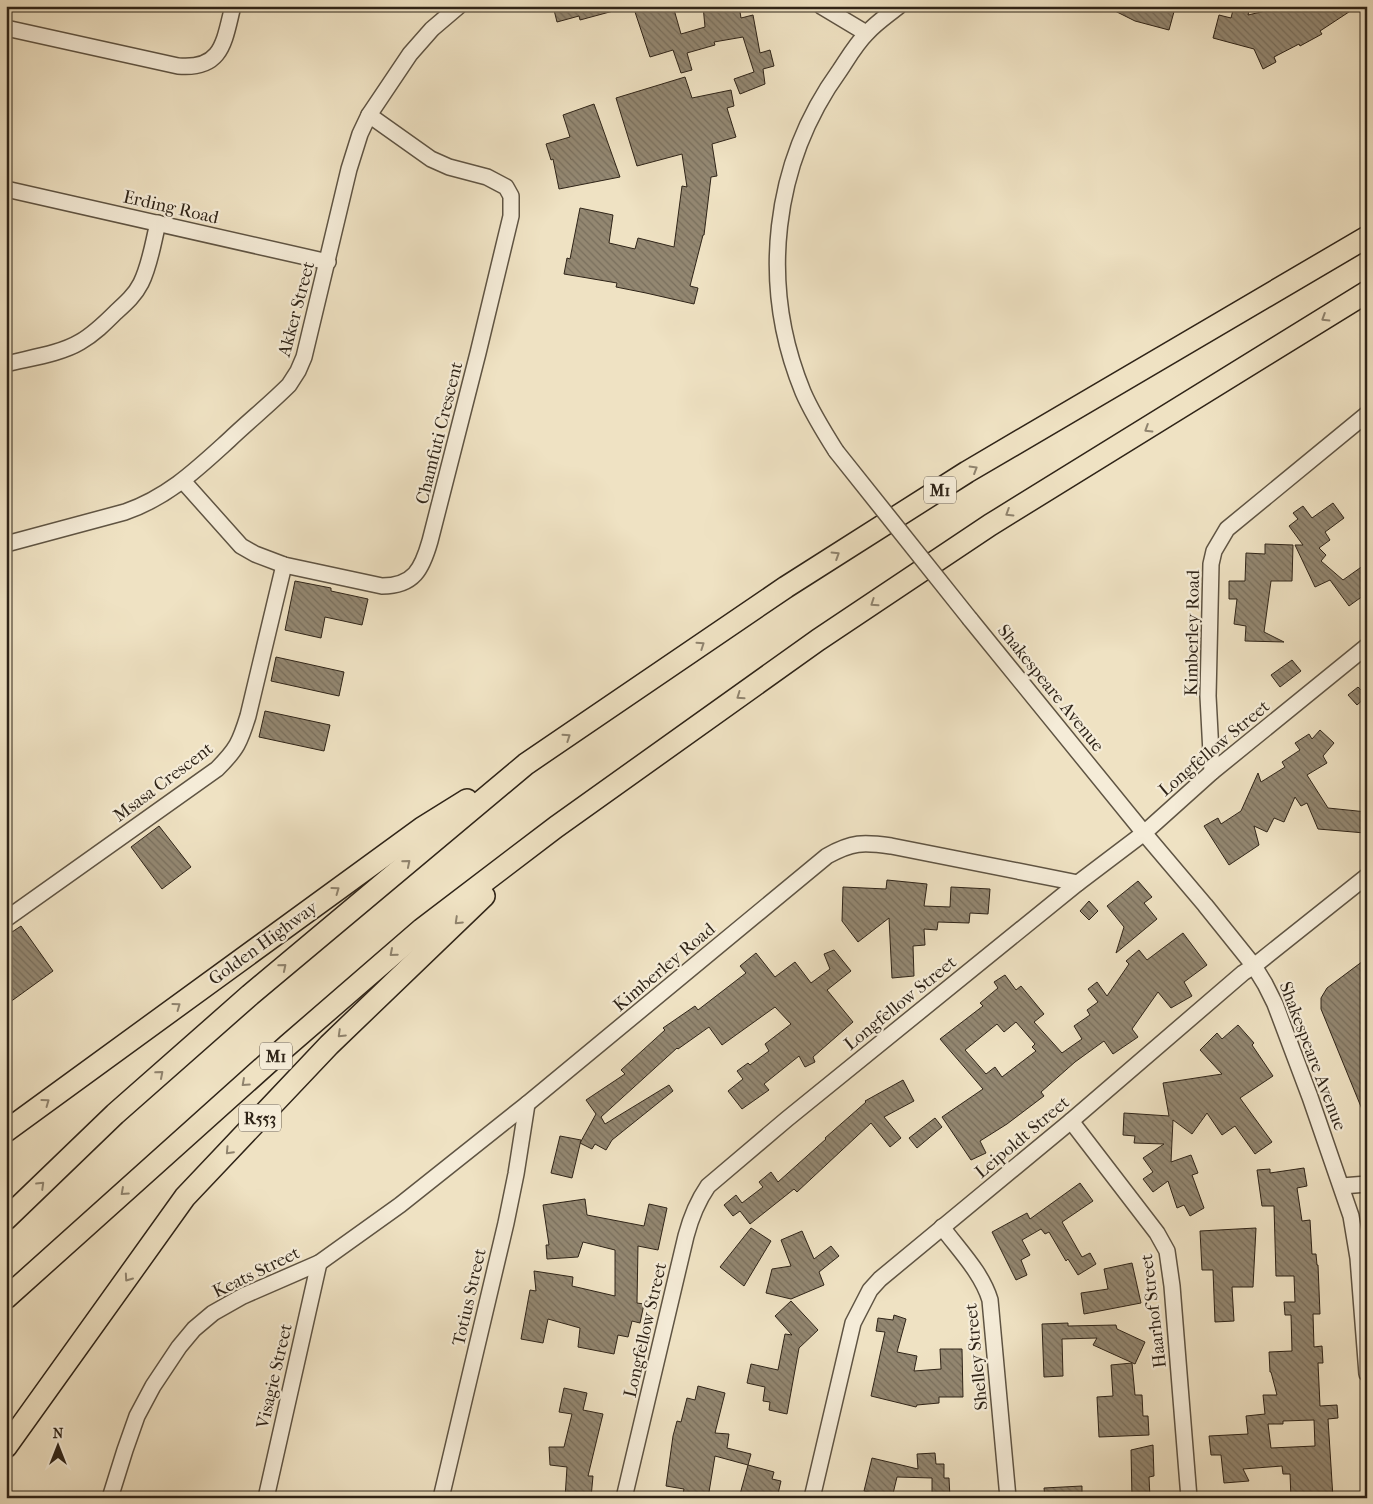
<svg xmlns="http://www.w3.org/2000/svg" width="1373" height="1504" font-family="'IM FELL French Canon',serif">
  <style>
    .building { fill: url(#building-back-hatch); stroke: #2f2418; fill-rule: evenodd }
    .lines { fill: none; stroke-linecap: round; stroke-linejoin: round }
    .minor-casing { stroke: #5f5443; stroke-width: 18 }
    .highway-casing { stroke: #2f2418; stroke-width: 24 }
    .minor { stroke: #f5ecd8; stroke-width: 15 }
    .highway { stroke: #efe2c3; stroke-width: 21 }
    .minor-bridge-casing { stroke: #5f5443; stroke-width: 18; stroke-linecap: butt }
    .minor-bridge { stroke: #f5ecd8; stroke-width: 15 }
    .oneway { stroke: #8f836e }
    .labels { text-anchor: middle; stroke-width: 4.5; stroke-linejoin: round; paint-order: stroke }
    .shield { fill: #f5ecd8; stroke: #6a6052; stroke-width: 1 }
    .shield-label { font-size: 16px; font-weight: bold; fill: #2f2418 }
    .street-label { font-size: 18px; fill: #2f2418; stroke: #f5ecd8 }
  </style>
  <defs>
    <pattern id="building-back-hatch" width="6" height="6" patternUnits="userSpaceOnUse" patternTransform="scale(1.25)"><rect width="6" height="6" fill="#938771"/><path d="M-1 5l2 2M0 0l6 6M5-1l2 2" fill="none" stroke="#786e5c"/></pattern>
  </defs>
  <rect width="100%" height="100%" fill="#efe2c3"/>
  <filter id="stains"><feTurbulence type="fractalNoise" baseFrequency=".004" numOctaves="4"/><feColorMatrix values="0 0 0 0 .2 0 0 0 0 .09 0 0 0 0 .02 0 0 0 .5 -.17"/></filter>
  <radialGradient id="worn" r=".72"><stop offset=".6" stop-color="#630" stop-opacity="0"/><stop offset="1" stop-color="#630" stop-opacity=".3"/></radialGradient>
  <g class="building">
    <polygon points="553,6 617,6 617,10 580,20 579,16 557,22"/>
    <polygon points="633,6 673,6 681,34 705,27 703,6 739,6 741,18 753,15 760,53 770,50 774,66 763,69 765,84 740,94 734,79 754,72 743,37 714,42 715,45 687,53 692,70 681,73 673,50 650,57"/>
    <polygon points="1105,6 1169,6 1175,8 1169,30 1135,21"/>
    <polygon points="1234,6 1250,6 1248,15 1278,8 1278,6 1358,6 1320,31 1322,34 1300,46 1299,44 1274,57 1276,62 1263,69 1254,49 1213,38 1219,15 1231,18"/>
    <polygon points="685,77 692,98 731,90 734,106 727,108 736,137 712,144 717,176 711,177 704,235 703,235 690,286 698,288 694,304 646,293 616,287 617,283 564,274 567,258 570,259 580,208 613,215 609,243 635,249 638,238 674,247 682,186 687,187 682,154 637,166 616,98"/>
    <polygon points="594,104 620,177 559,189 553,159 551,160 546,144 570,137 563,115"/>
    <polygon points="1333,503 1344,518 1325,532 1330,540 1319,548 1326,555 1321,561 1343,580 1367,563 1367,593 1349,606 1330,580 1315,587 1295,545 1303,545 1289,526 1298,519 1293,513 1303,506 1312,518"/>
    <polygon points="1265,544 1293,545 1292,581 1271,581 1264,632 1284,642 1245,641 1246,626 1234,624 1237,599 1229,599 1229,581 1245,581 1246,553 1265,554"/>
    <polygon points="295,581 331,588 331,591 368,599 362,625 325,617 321,638 285,630"/>
    <polygon points="276,657 344,672 339,696 271,681"/>
    <polygon points="1292,660 1301,671 1280,687 1271,675"/>
    <polygon points="1358,687 1367,696 1357,705 1348,695"/>
    <polygon points="265,711 330,725 324,751 259,737"/>
    <polygon points="1320,730 1334,743 1323,756 1327,763 1307,775 1328,808 1367,812 1365,833 1318,829 1307,803 1301,806 1295,797 1284,822 1274,818 1267,832 1254,826 1259,845 1229,865 1204,826 1218,818 1221,824 1241,811 1258,773 1261,782 1285,767 1282,762 1300,750 1295,743 1309,734 1312,739"/>
    <polygon points="159,826 191,867 162,889 131,847"/>
    <polygon points="887,880 927,884 924,906 950,907 951,887 990,889 988,914 970,913 969,923 938,922 937,930 924,929 925,945 913,946 914,976 892,978 889,918 858,942 842,921 843,887 886,889"/>
    <polygon points="1138,881 1152,897 1144,903 1157,919 1116,953 1124,927 1107,906"/>
    <polygon points="1089,901 1098,911 1089,920 1080,911"/>
    <polygon points="21,926 53,971 6,1005 6,936"/>
    <path d="M1183 933 1207 965 1184 982 1192 996 1171 1008 1158 992 1132 1029 1138 1037 1113 1054 1104 1041 1075 1062 1041 1092 1044 1096 1007 1124 980 1141 986 1153 971 1160 942 1117 983 1089 940 1039 983 1006 980 1003 998 988 994 982 1005 975 1016 990 1021 986 1044 1014 1034 1022 1062 1053 1082 1039 1074 1026 1090 1015 1087 1010 1098 1002 1088 989 1097 982 1107 996 1129 964 1126 961 1139 950 1147 960ZM1016 1022 1035 1044 1032 1047 1036 1051 1002 1077 995 1067 986 1074 965 1050 997 1024 1004 1032Z"/>
    <polygon points="834,950 851,971 827,990 853,1022 813,1057 815,1062 805,1067 799,1056 764,1084 769,1090 742,1109 728,1091 743,1079 737,1071 748,1063 750,1065 769,1051 765,1044 791,1024 775,1007 722,1045 709,1027 678,1049 677,1048 601,1117 605,1124 669,1085 673,1091 612,1140 606,1150 595,1144 592,1149 580,1143 596,1114 586,1100 625,1074 621,1070 665,1030 663,1028 695,1006 698,1010 746,973 740,966 756,953 775,977 795,962 811,983 830,969 824,954"/>
    <polygon points="1367,958 1367,1119 1366,1119 1321,1009 1321,998 1327,988"/>
    <polygon points="1238,1025 1254,1043 1252,1045 1273,1076 1240,1098 1272,1142 1255,1154 1235,1126 1222,1135 1207,1113 1192,1134 1173,1120 1171,1162 1191,1155 1198,1173 1192,1175 1204,1208 1190,1216 1184,1205 1177,1208 1168,1181 1153,1192 1143,1179 1153,1172 1143,1158 1164,1144 1134,1143 1135,1136 1123,1135 1124,1113 1169,1116 1163,1083 1222,1074 1200,1050 1217,1033 1222,1039"/>
    <polygon points="903,1080 914,1101 884,1117 901,1138 890,1147 871,1123 797,1192 794,1189 750,1224 740,1211 733,1216 724,1205 736,1195 742,1203 763,1187 759,1182 771,1172 778,1182 826,1139 825,1138 866,1102 865,1101"/>
    <polygon points="935,1118 942,1127 917,1148 909,1138"/>
    <polygon points="560,1136 581,1140 572,1178 551,1173"/>
    <path d="M1304 1168 1307 1186 1297 1188 1302 1221 1310 1220 1312 1254H1316L1317 1265H1318L1320 1314H1313L1314 1347 1322 1346 1323 1363H1318L1320 1406 1337 1405 1338 1418 1328 1419 1333 1498H1291L1290 1474H1283L1282 1466 1243 1469 1249 1481 1224 1483 1221 1455H1211L1209 1436 1248 1434 1246 1416 1265 1414 1263 1395H1277L1271 1372H1270L1269 1352 1292 1351 1291 1315H1285L1284 1302H1295L1294 1276H1276L1274 1206H1262L1257 1170 1270 1169V1173ZM1314 1420 1315 1446 1271 1448 1268 1424H1283V1421Z"/>
    <polygon points="1080,1183 1093,1201 1062,1222 1082,1257 1090,1253 1096,1264 1078,1275 1068,1259 1066,1261 1049,1232 1045,1234 1041,1229 1022,1240 1030,1255 1021,1260 1027,1275 1016,1280 992,1232 1027,1213 1030,1219"/>
    <polygon points="585,1199 587,1215 644,1226 649,1204 667,1208 658,1250 638,1246 637,1303 644,1304 640,1323 632,1321 628,1337 618,1335 614,1354 578,1347 580,1328 548,1319 543,1343 521,1339 530,1290 536,1291 534,1271 573,1277 572,1286 615,1296 615,1250 583,1242 578,1257 547,1259 546,1245 549,1245 543,1205"/>
    <polygon points="751,1228 771,1241 744,1286 720,1267"/>
    <polygon points="1256,1228 1253,1287 1232,1287 1234,1321 1215,1322 1213,1270 1202,1270 1200,1231"/>
    <polygon points="802,1231 814,1259 831,1246 839,1256 819,1272 824,1285 791,1299 766,1293 772,1269 791,1266 781,1240"/>
    <polygon points="1132,1263 1141,1303 1084,1314 1081,1293 1108,1289 1104,1269"/>
    <polygon points="791,1301 818,1330 799,1348 787,1414 769,1410 770,1402 763,1401 765,1387 747,1383 751,1364 778,1370 785,1334 792,1335 775,1316"/>
    <polygon points="894,1315 906,1319 897,1352 917,1356 914,1371 941,1369 940,1349 962,1349 963,1397 939,1397 939,1403 917,1405 916,1407 871,1396 885,1332 876,1331 878,1318 893,1320"/>
    <polygon points="1068,1323 1068,1326 1116,1325 1117,1329 1145,1342 1135,1364 1093,1345 1097,1338 1062,1339 1063,1376 1044,1377 1042,1324"/>
    <polygon points="1132,1363 1135,1395 1142,1395 1143,1416 1148,1416 1149,1435 1099,1437 1097,1397 1113,1396 1111,1365"/>
    <polygon points="698,1386 725,1393 715,1433 729,1434 727,1448 751,1454 748,1465 715,1456 708,1498 682,1498 684,1489 666,1486 673,1436 677,1421 681,1422 687,1398 695,1400"/>
    <polygon points="564,1388 587,1393 583,1410 603,1414 588,1476 593,1476 591,1498 565,1498 567,1467 550,1465 549,1447 564,1447 572,1414 559,1412"/>
    <polygon points="1153,1445 1154,1476 1149,1477 1150,1498 1132,1498 1131,1450"/>
    <polygon points="935,1453 936,1464 944,1464 944,1478 949,1478 950,1498 932,1498 932,1478 897,1477 892,1498 871,1498 872,1493 864,1491 872,1458 918,1469 917,1454"/>
    <polygon points="748,1465 774,1472 772,1479 781,1481 777,1498 739,1498"/>
    <polygon points="1082,1486 1082,1498 1045,1498 1044,1488"/>
  </g>
  <g class="lines">
    <defs>
      <g id="minor">
        <polyline points="821,6 866,33"/>
        <path d="M6 28 178 66C223 70 224 41 233 6"/>
        <polyline points="6,189 328,262"/>
        <path d="M6 364C29 358 60 354 80 342 94 334 105 323 116 312 126 303 135 295 141 283 150 265 153 243 158 223"/>
        <path d="M836 451C824 432 812 413 803 392 759 285 772 164 840 70 848 58 856 44 867 33 876 23 888 15 899 6"/>
        <path d="M183 481 241 546 255 554 284 565 382 586C414 586 422 569 430 541L478 353 511 216V196L506 187 487 177 449 167 431 159 369 115"/>
        <path d="M6 544 125 512C168 497 196 470 229 440 249 421 270 404 289 385L298 371 304 357 349 169 360 134 369 115 410 54 432 29 459 6"/>
        <polyline points="970,619 1144,833 1205,905 1254,966 1265,984 1275,1004 1310,1097 1351,1216 1358,1258 1367,1374"/>
        <polyline points="1212,772 1208,696 1211,564 1214,551 1227,529 1367,414"/>
        <path d="M6 919 217 769C237 749 240 742 248 716L284 565"/>
        <polyline points="1071,1121 1157,1233 1167,1251 1172,1286 1189,1498"/>
        <polyline points="1342,1186 1367,1184"/>
        <path d="M942 1227C959 1250 982 1273 990 1300L1008 1498"/>
        <path d="M110 1498 125 1450 137 1416 153 1386 179 1347 194 1329 213 1313 243 1296 319 1263 400 1205 527 1104 827 856C852 842 863 842 891 846L1078 883"/>
        <polyline points="266,1498 319,1263"/>
        <polyline points="441,1498 506,1223 516,1174 527,1104"/>
        <path d="M624 1498 686 1236C691 1217 697 1202 708 1186L787 1119 1078 883 1144 833 1212 772 1367 646"/>
        <polyline points="812,1498 853,1323 870,1290 880,1279 1071,1121 1243,973 1254,966 1367,876"/>
      </g>
      <g id="highway">
        <polyline points="6,1131 422,828 467,800"/>
        <polyline points="6,1219 115,1114 250,995 526,764 786,587 967,472 1367,237"/>
        <polyline points="6,1298 288,1045 422,929 556,827 818,640 990,525 1367,292"/>
        <polyline points="6,1447 185,1197 329,1045 484,896"/>
      </g>
    </defs>
    <use href="#minor" class="minor-casing"/>
    <use href="#highway" class="highway-casing"/>
    <use href="#minor" class="minor"/>
    <use href="#highway" class="highway"/>
    <defs>
      <polyline id="minor-bridge" points="836,451 970,619"/>
    </defs>
    <use href="#minor-bridge" class="minor-bridge-casing"/>
    <use href="#minor-bridge" class="minor-bridge"/>
  </g>
  <defs><path id="oneway-chevron" d="M-2-3.5L2.5 0L-2 3.5" fill="none" stroke-width="1.6" stroke-linecap="round" stroke-linejoin="round" transform="scale(1.25)"/></defs>
  <g class="oneway">
    <use href="#oneway-chevron" transform="translate(1325 318) rotate(148)"/>
    <use href="#oneway-chevron" transform="translate(1148 429) rotate(148)"/>
    <use href="#oneway-chevron" transform="translate(974 469) rotate(-31)"/>
    <use href="#oneway-chevron" transform="translate(1009 513) rotate(148)"/>
    <use href="#oneway-chevron" transform="translate(836 555) rotate(-32)"/>
    <use href="#oneway-chevron" transform="translate(874 603) rotate(146)"/>
    <use href="#oneway-chevron" transform="translate(701 645) rotate(-34)"/>
    <use href="#oneway-chevron" transform="translate(740 696) rotate(145)"/>
    <use href="#oneway-chevron" transform="translate(567 737) rotate(-34)"/>
    <use href="#oneway-chevron" transform="translate(407 863) rotate(-40)"/>
    <use href="#oneway-chevron" transform="translate(336 890) rotate(-36)"/>
    <use href="#oneway-chevron" transform="translate(458 921) rotate(136)"/>
    <use href="#oneway-chevron" transform="translate(393 953) rotate(139)"/>
    <use href="#oneway-chevron" transform="translate(283 967) rotate(-40)"/>
    <use href="#oneway-chevron" transform="translate(177 1006) rotate(-36)"/>
    <use href="#oneway-chevron" transform="translate(341 1034) rotate(136)"/>
    <use href="#oneway-chevron" transform="translate(160 1074) rotate(-41)"/>
    <use href="#oneway-chevron" transform="translate(245 1083) rotate(138)"/>
    <use href="#oneway-chevron" transform="translate(46 1102) rotate(-36)"/>
    <use href="#oneway-chevron" transform="translate(229 1151) rotate(133)"/>
    <use href="#oneway-chevron" transform="translate(41 1185) rotate(-44)"/>
    <use href="#oneway-chevron" transform="translate(124 1192) rotate(138)"/>
    <use href="#oneway-chevron" transform="translate(128 1278) rotate(125)"/>
  </g>
  <g class="labels">
    <g class="shield">
      <rect x="924" y="476.5" width="32" height="27" rx="4"/>
      <rect x="260" y="1042.5" width="32" height="27" rx="4"/>
      <rect x="239" y="1104.5" width="42" height="27" rx="4"/>
    </g>
    <g class="shield-label">
      <text x="940" y="496">M1</text>
      <text x="276" y="1062">M1</text>
      <text x="260" y="1124">R553</text>
    </g>
    <g class="street-label">
      <text transform="translate(171 207) rotate(13)" y="6">Erding Road</text>
      <text transform="translate(296 309) rotate(-75)" y="6">Akker Street</text>
      <text transform="translate(439 433) rotate(-76)" y="6">Chamfuti Crescent</text>
      <text transform="translate(1192 633) rotate(-89)" y="6">Kimberley Road</text>
      <text transform="translate(1051 688) rotate(51)" y="6">Shakespeare Avenue</text>
      <text transform="translate(1214 748) rotate(-40)" y="6">Longfellow Street</text>
      <text transform="translate(163 782) rotate(-37)" y="6">Msasa Crescent</text>
      <text transform="translate(263 943) rotate(-36)" y="6">Golden Highway</text>
      <text transform="translate(664 967) rotate(-40)" y="6">Kimberley Road</text>
      <text transform="translate(900 1003) rotate(-39)" y="6">Longfellow Street</text>
      <text transform="translate(1313 1056) rotate(69)" y="6">Shakespeare Avenue</text>
      <text transform="translate(1022 1137) rotate(-40)" y="6">Leipoldt Street</text>
      <text transform="translate(256 1272) rotate(-26)" y="6">Keats Street</text>
      <text transform="translate(469 1297) rotate(-77)" y="6">Totius Street</text>
      <text transform="translate(1153 1311) rotate(-97)" y="6">Haarhof Street</text>
      <text transform="translate(645 1330) rotate(-77)" y="6">Longfellow Street</text>
      <text transform="translate(976 1357) rotate(-96)" y="6">Shelley Street</text>
      <text transform="translate(274 1376) rotate(-77)" y="6">Visagie Street</text>
    </g>
  </g>
  <rect width="1373" height="1504" fill="none" stroke="#efe2c3" stroke-width="25"/>
  <rect x="8" y="8" width="1358" height="1489" fill="none" stroke="#2f2418" stroke-width="2.5"/>
  <rect x="12" y="12" width="1348" height="1479" fill="none" stroke="#2f2418"/>
  <g transform="translate(58 1446)" stroke="#f5ecd8" stroke-width="4" paint-order="stroke">
  <path d="M0-4L9 19L0 12L-9 19Z" fill="#2f2418"/>
  <text y="-8" font-size="14" font-weight="bold" text-anchor="middle" fill="#2f2418">N</text>
  </g>
  <rect width="100%" height="100%" filter="url(#stains)"/>
  <rect width="100%" height="100%" fill="url(#worn)"/>
</svg>
